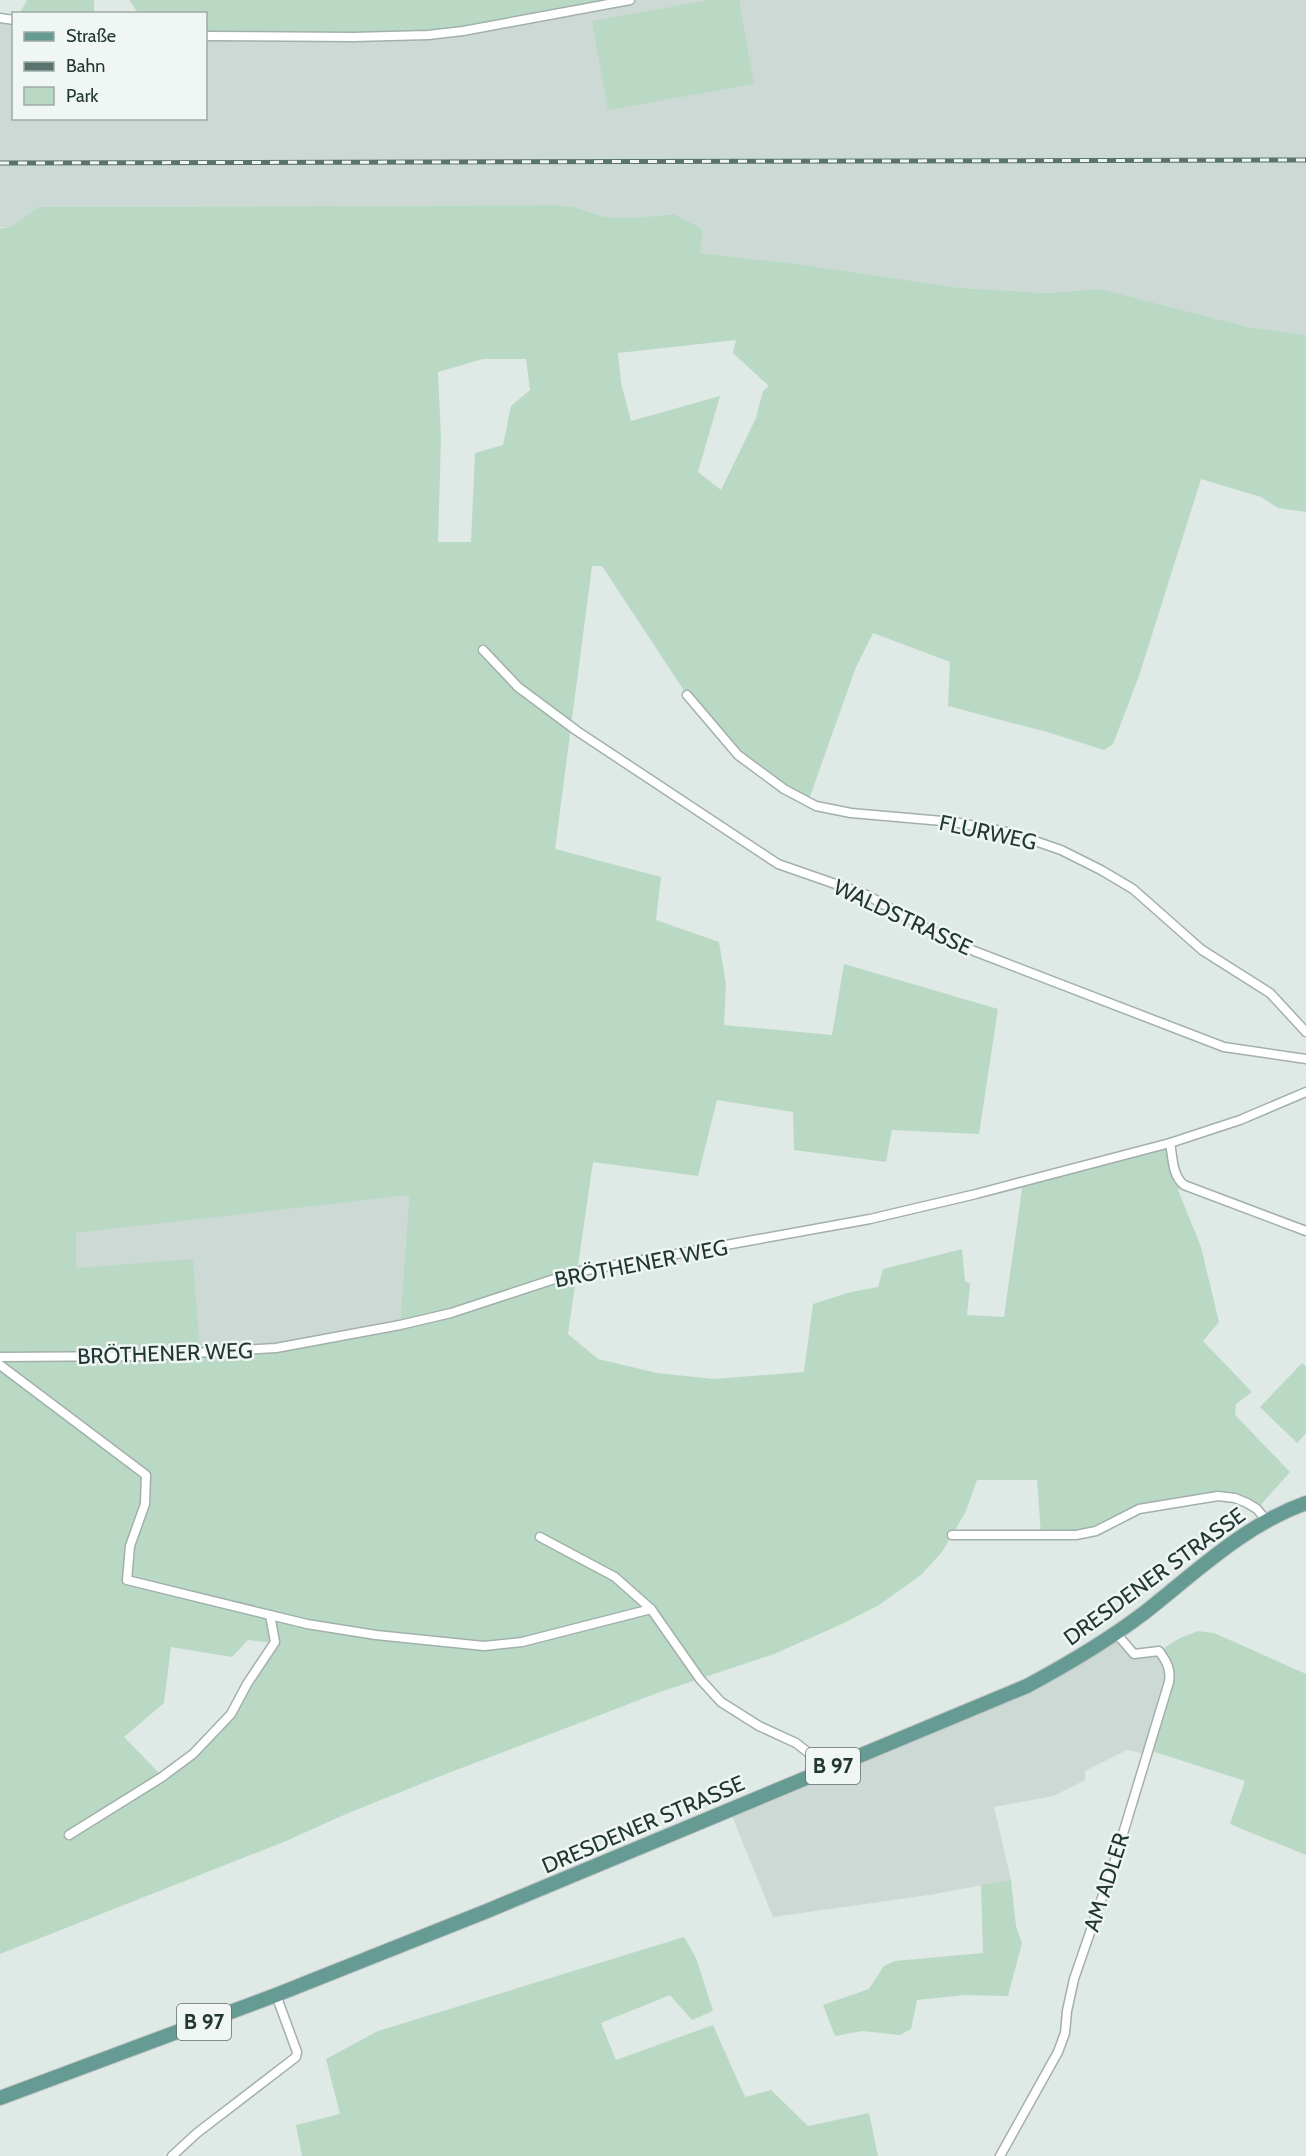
<svg xmlns="http://www.w3.org/2000/svg" width="1306" height="2156" font-family="Cabin,sans-serif">
  <style>
    .built { fill: #cdd9d4 }
    .green { fill: #b9d9c5; fill-rule: evenodd }
    .lines { fill: none; stroke-linecap: round; stroke-linejoin: round }
    .street-casing { stroke: #a2b0ac; stroke-width: 11 }
    .primary-casing { stroke: #bcc3c2; stroke-width: 16 }
    .street { stroke: #fff; stroke-width: 8 }
    .primary { stroke: #669b93; stroke-width: 14 }
    .rail-casing { stroke: #5b736f; stroke-width: 5 }
    .rail { stroke: #eff6f3; stroke-width: 3; stroke-dasharray: 9; stroke-linecap: butt }
    .labels { text-anchor: middle; stroke-width: 5; stroke-linejoin: round; paint-order: stroke }
    .shield { fill: #eff6f3; stroke: #5f706d; stroke-width: 1.5 }
    .shield-label { font-size: 21px; font-weight: bold; fill: #213734 }
    .street-label { font-size: 22px; fill: #213734; stroke: #eff6f3 }
  </style>
  <rect width="100%" height="100%" fill="#dfe9e5"/>
  <g class="built">
    <polygon points="631,0 1306,0 1306,335 1248,327 1101,289 1046,293 961,288 798,264 699,253 703,229 674,214 634,218 605,217 574,207 557,205 38,207 11,227 0,227 0,18 13,20 14,118 206,118 206,36"/>
    <polygon points="409,1194 400,1325 276,1348 200,1353 76,1269 75,1233"/>
    <polygon points="1116,1634 1134,1654 1159,1651 1170,1672 1146,1754 1127,1750 1085,1771 1085,1780 1053,1796 994,1807 1011,1880 929,1895 773,1917 730,1811 999,1699"/>
  </g>
  <g class="green">
    <polygon points="27,0 94,0 94,13 20,13"/>
    <polygon points="129,0 629,0 463,31 206,36 206,14 138,13"/>
    <polygon points="710,0 739,0 754,84 608,110 592,21"/>
    <path d="M557 205 574 207 605 217 634 218 674 214 703 229 700 253 798 264 961 288 1046 293 1101 289 1248 327 1306 335V512L1278 508 1261 497 1201 479 1139 676 1113 744 1104 750 1047 732 948 706 950 662 873 633 856 667 808 802 738 755 687 695 602 566H592L555 849 661 877 656 920 719 942 726 984 724 1025 832 1035 844 964 998 1009 979 1134 892 1130 886 1162 794 1150 793 1112 717 1100 698 1176 593 1162 568 1334 598 1359 657 1373 714 1379 804 1372 813 1304 851 1292 878 1287 883 1269 962 1249 965 1281 970 1284 967 1315 1004 1317 1023 1182 1170 1143 1181 1183 1178 1190 1201 1247 1219 1322 1203 1341 1252 1392 1236 1404 1235 1415 1290 1472 1257 1509 1236 1498 1139 1509 1096 1531 1041 1535 1037 1480H977L965 1513 942 1552 921 1575 879 1605 842 1624 774 1654 660 1692 438 1777 346 1814 286 1841 0 1954V228L11 227 38 207ZM736 340 733 353 769 386 763 391 756 418 721 490 698 472 720 396 631 421 621 383 618 353ZM483 359H526L530 390 511 406 503 445 475 453 471 542H438L441 439 438 372ZM409 1195 400 1325 276 1348 200 1353 193 1259 76 1268V1233ZM248 1640 274 1643 231 1714 162 1776 124 1737 164 1703 171 1647 232 1657Z"/>
    <polygon points="1302,1363 1306,1367 1306,1433 1297,1443 1260,1407"/>
    <polygon points="1198,1631 1214,1633 1306,1674 1306,1855 1230,1824 1245,1781 1155,1752 1149,1744 1169,1682 1159,1651 1180,1638"/>
    <polygon points="1011,1880 1016,1926 1022,1943 1008,1996 964,1995 917,2000 911,2029 900,2035 862,2031 835,2036 823,2005 869,1989 884,1966 895,1961 983,1953 981,1885"/>
    <polygon points="684,1937 696,1958 713,2011 692,2020 670,1995 601,2023 616,2060 713,2025 745,2097 771,2090 808,2126 869,2113 878,2156 302,2156 296,2125 340,2114 326,2059 378,2031"/>
  </g>
  <g class="lines">
    <defs>
      <g id="street">
        <polyline points="0,18 14,20"/>
        <polyline points="206,36 353,37 428,35 463,31 630,0"/>
        <polyline points="483,650 518,687 577,731 778,864 867,895 918,924 974,951 1224,1047 1306,1059"/>
        <polyline points="687,695 738,755 784,789 816,806 851,813 954,822 1012,833 1061,850 1101,870 1133,889 1202,950 1270,993 1306,1032"/>
        <path d="M1170 1143C1173 1158 1172 1175 1184 1185L1306 1231"/>
        <polyline points="0,1357 145,1356 276,1348 400,1325 451,1313 576,1272 870,1219 976,1194 1170,1143 1240,1120 1306,1092"/>
        <polyline points="0,1365 146,1475 145,1504 130,1546 127,1580 307,1624 376,1635 484,1646 522,1642 651,1609"/>
        <polyline points="952,1535 1076,1535 1096,1531 1139,1509 1218,1496 1235,1498 1247,1503 1257,1509 1266,1520"/>
        <polyline points="540,1537 615,1577 651,1609 700,1679 721,1702 759,1726 796,1743 828,1768"/>
        <polyline points="69,1835 162,1777 193,1754 231,1714 247,1684 275,1642 270,1615"/>
        <polyline points="172,2156 197,2133 296,2057 297,2052 276,1995"/>
        <path d="M1000 2156 1058 2052 1065 2033 1067 2011 1074 1979 1115 1860 1169 1682C1171 1669 1167 1662 1159 1651L1134 1654 1116 1633"/>
      </g>
      <path id="primary" d="M0 2098 276 1995 487 1911 1027 1686C1068 1664 1107 1641 1144 1613 1195 1573 1244 1525 1306 1503"/>
    </defs>
    <use href="#street" class="street-casing"/>
    <use href="#primary" class="primary-casing"/>
    <use href="#street" class="street"/>
    <use href="#primary" class="primary"/>
    <defs>
      <polyline id="rail" points="0,163 1306,160"/>
    </defs>
    <use href="#rail" class="rail-casing"/>
    <use href="#rail" class="rail"/>
  </g>
  <g class="labels">
    <g class="shield">
      <rect x="806" y="1748" width="54" height="36" rx="4.5"/>
      <rect x="177" y="2004" width="54" height="36" rx="4.5"/>
    </g>
    <g class="shield-label">
      <text x="833" y="1773">B 97</text>
      <text x="204" y="2029">B 97</text>
    </g>
    <g class="street-label">
      <text transform="translate(988 832) rotate(12)" y="8">FLURWEG</text>
      <text transform="translate(903 917) rotate(25)" y="8">WALDSTRASSE</text>
      <text transform="translate(641 1263) rotate(-11)" y="8">BRÖTHENER WEG</text>
      <text transform="translate(165 1353) rotate(-2)" y="8">BRÖTHENER WEG</text>
      <text transform="translate(1154 1576) rotate(-36)" y="8">DRESDENER STRASSE</text>
      <text transform="translate(643 1824) rotate(-23)" y="8">DRESDENER STRASSE</text>
      <text transform="translate(1106 1882) rotate(-72)" y="8">AM ADLER</text>
    </g>
  </g>
  <rect x="12" y="12" width="195" height="108" fill="#eff6f3" stroke="#9daaa7" stroke-width="1.5"/>
  <rect x="24" y="32" width="30" height="9" fill="#669b93" stroke="#9daaa7" stroke-width="1.5"/>
  <text x="66" y="42" font-size="18" fill="#213734">Straße</text>
  <rect x="24" y="62" width="30" height="9" fill="#5b736f" stroke="#9daaa7" stroke-width="1.5"/>
  <text x="66" y="72" font-size="18" fill="#213734">Bahn</text>
  <rect x="24" y="87" width="30" height="18" fill="#b9d9c5" stroke="#9daaa7" stroke-width="1.5"/>
  <text x="66" y="102" font-size="18" fill="#213734">Park</text>
</svg>
